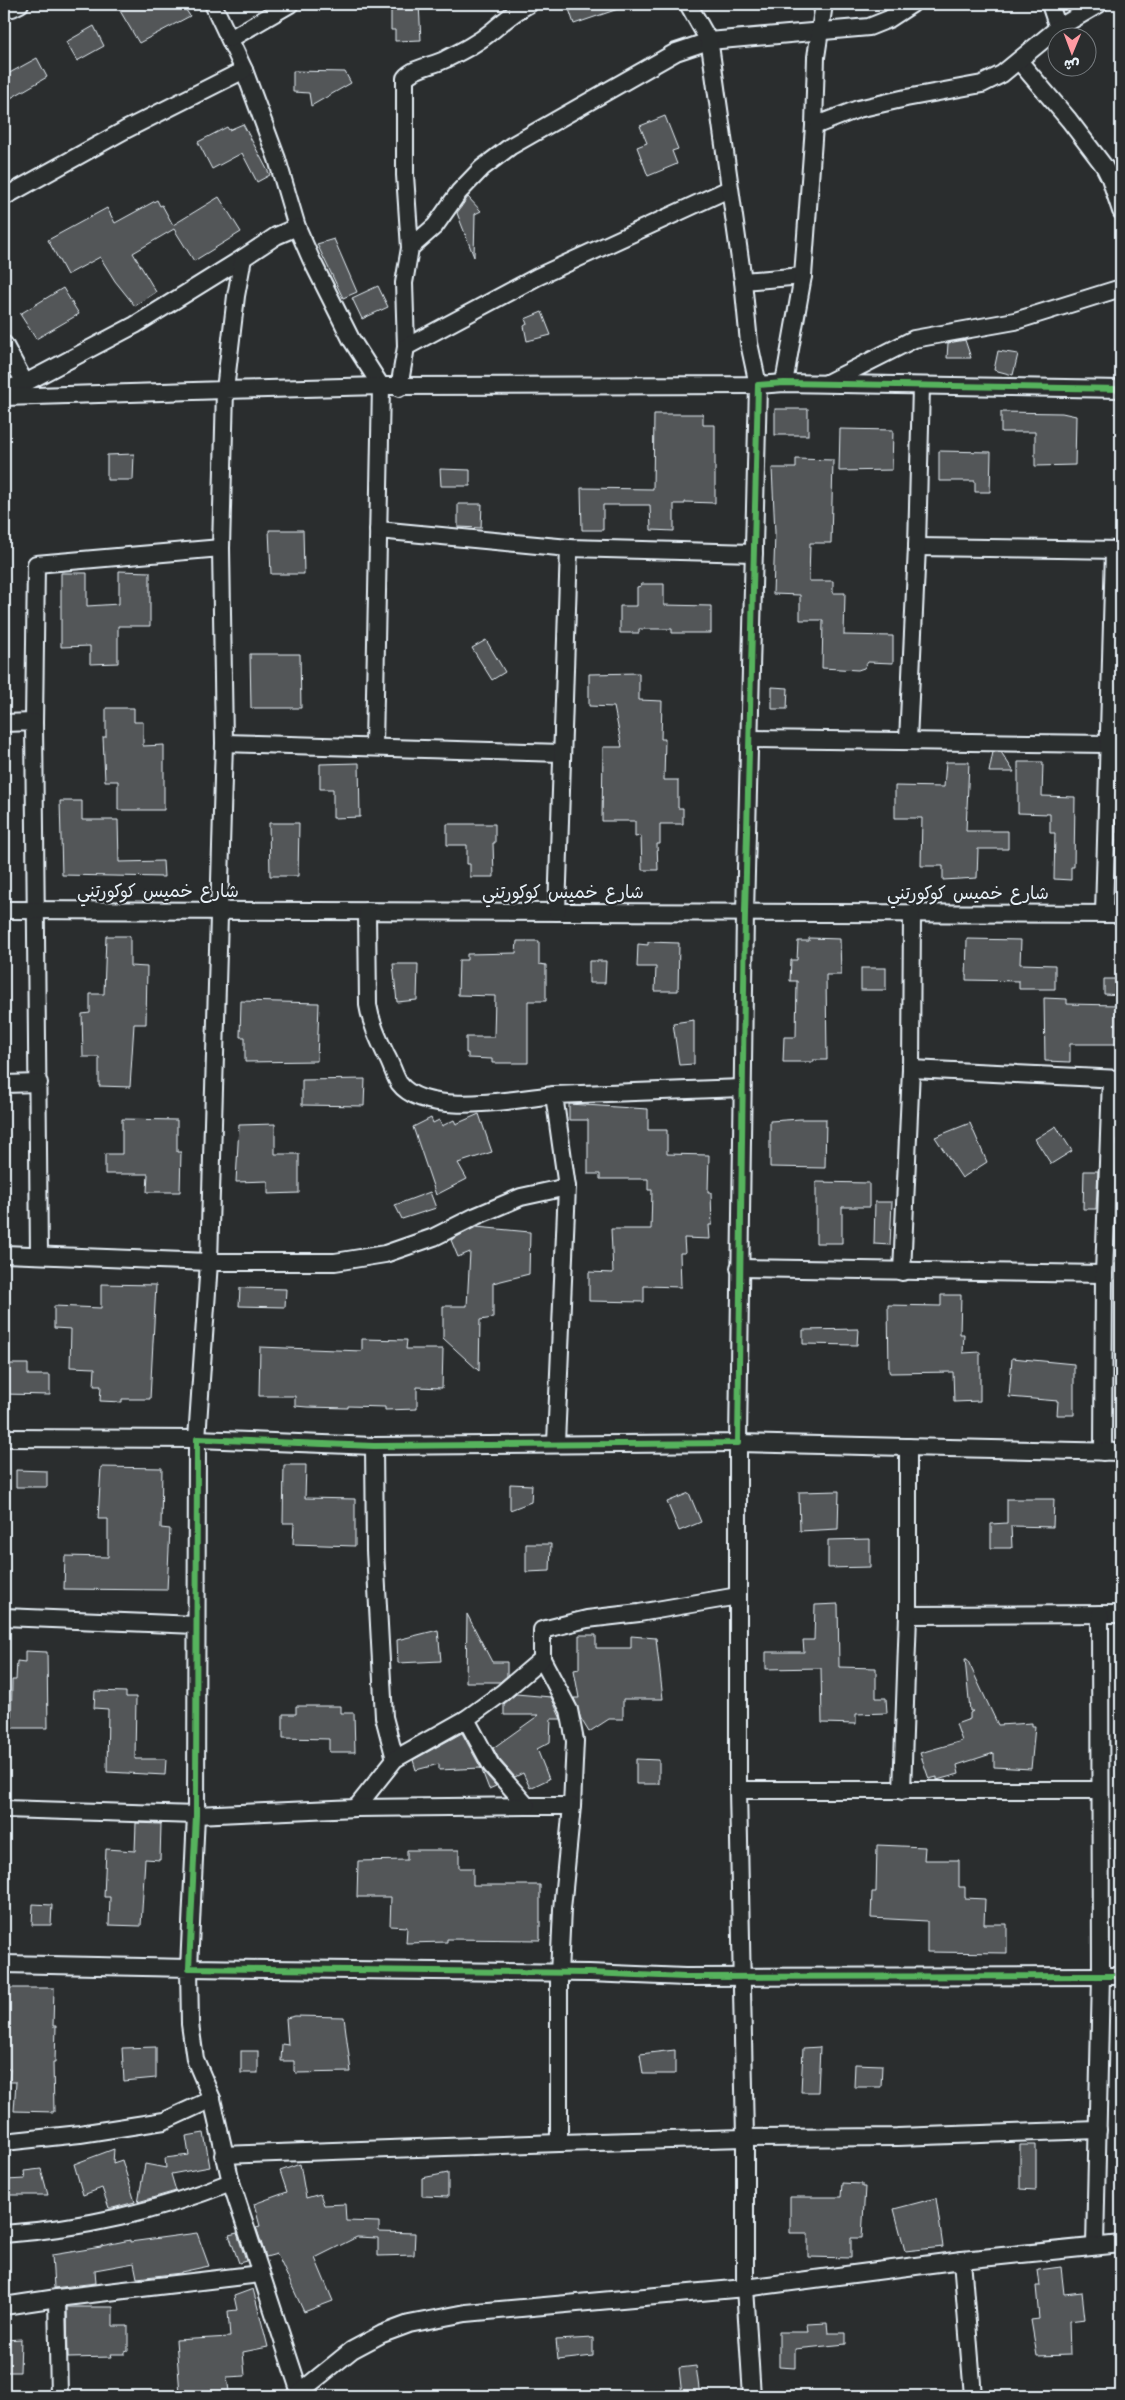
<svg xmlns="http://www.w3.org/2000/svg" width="1125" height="2400" font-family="Kalam,'Playpen Sans Arabic',sans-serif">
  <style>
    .building { fill: #535759; stroke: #e8f1f8 }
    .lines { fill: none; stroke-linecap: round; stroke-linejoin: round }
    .minor-casing { stroke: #e8f1f8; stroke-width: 20 }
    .minor { stroke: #2a2d2e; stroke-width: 16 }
    .cycleway-casing { stroke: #2a2d2e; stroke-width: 9 }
    .cycleway { stroke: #56b35d; stroke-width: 6 }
    .labels { text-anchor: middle; stroke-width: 4.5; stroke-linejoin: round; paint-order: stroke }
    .street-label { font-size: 18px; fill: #e8f1f8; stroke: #2a2d2e }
  </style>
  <rect width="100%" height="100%" fill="#2a2d2e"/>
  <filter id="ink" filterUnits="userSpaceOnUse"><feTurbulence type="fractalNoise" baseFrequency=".02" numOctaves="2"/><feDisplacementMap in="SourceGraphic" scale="10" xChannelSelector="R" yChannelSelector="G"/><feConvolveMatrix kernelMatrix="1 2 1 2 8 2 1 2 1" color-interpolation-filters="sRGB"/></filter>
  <g filter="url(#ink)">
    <g class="building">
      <polygon points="116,4 182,4 190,16 139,43"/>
      <polygon points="391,4 419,4 421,40 395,41 395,30 391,30"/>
      <polygon points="601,4 620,4 621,8 574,24 568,6"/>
      <polygon points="94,26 104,46 77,61 66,42"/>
      <polygon points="37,58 47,77 4,102 4,76"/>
      <polygon points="293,71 345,72 351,83 311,106 309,93 293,92"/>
      <polygon points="665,116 678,149 672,151 677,164 648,176 637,147 647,143 640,126"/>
      <polygon points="243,124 270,175 257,182 242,153 212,169 198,142 227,127 229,130"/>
      <polygon points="219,197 241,232 194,261 174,229 133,253 156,292 135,306 115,281 100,257 67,275 48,240 107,208 115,223 157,200 160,206 162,205 173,225"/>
      <polygon points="468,197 481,211 475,214 474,257 457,213"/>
      <polygon points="334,239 357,292 343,298 317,244"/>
      <polygon points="378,286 388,307 362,319 352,298"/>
      <polygon points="63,288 79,314 36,339 20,314"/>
      <polygon points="542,312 551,335 527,341 524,326 527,324 525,319"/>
      <polygon points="965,340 971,358 947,358 948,343"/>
      <polygon points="998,351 1018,354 1013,375 994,370"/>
      <rect x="775" y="409" width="33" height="26"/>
      <polygon points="1001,412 1062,413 1076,416 1075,465 1035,466 1035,432 1001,432"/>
      <polygon points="654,414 703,414 703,425 715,425 715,503 685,502 685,504 674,504 674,531 651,530 650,505 603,505 603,530 582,530 581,488 653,489"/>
      <polygon points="840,429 893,430 892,470 839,471"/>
      <polygon points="939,451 991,452 990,492 975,492 975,481 939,481"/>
      <polygon points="134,454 133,480 107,480 107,455"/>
      <polygon points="796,459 833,460 831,543 810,543 809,581 833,581 833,593 845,593 844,635 893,636 893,663 868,662 864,668 858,670 822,668 823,620 800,620 800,595 773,594 775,533 772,468 796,468"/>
      <polygon points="440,469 470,470 470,486 441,486"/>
      <polygon points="458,504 482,504 481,528 458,527"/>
      <polygon points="269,530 303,530 304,574 271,574"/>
      <polygon points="119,571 150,572 150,626 118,626 118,663 90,664 90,646 61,647 61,573 87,573 87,606 119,604"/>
      <polygon points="641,584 664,584 664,605 711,606 711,633 672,633 672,629 639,629 639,633 620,633 620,606 637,606 637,587 641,586"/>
      <polygon points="486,640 505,672 492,680 472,648"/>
      <polygon points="250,654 300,654 301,708 251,708"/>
      <polygon points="639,673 639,700 662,701 661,739 665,739 664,780 678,780 678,808 683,808 683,824 660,824 660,844 657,844 658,870 642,870 641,836 635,837 635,821 602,821 603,747 622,747 614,707 589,706 589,674"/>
      <polygon points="772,687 788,688 787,709 772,709"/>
      <polygon points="106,708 134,708 134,722 143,722 143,746 164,745 164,810 118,810 118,781 105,781 103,737 106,737"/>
      <polygon points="993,752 1001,752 1014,772 989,772"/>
      <polygon points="946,762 969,762 966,831 1008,831 1008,849 978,849 977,878 943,880 943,866 921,866 922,818 895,818 895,786 944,787"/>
      <polygon points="1018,762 1043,762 1042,796 1075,797 1074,867 1071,867 1071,880 1054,879 1055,833 1050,833 1050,814 1018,813"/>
      <polygon points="359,763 360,817 333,818 333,789 320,789 320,764"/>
      <polygon points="60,801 82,801 82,820 118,820 119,862 163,861 164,877 62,875"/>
      <polygon points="269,823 299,823 298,876 270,876"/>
      <polygon points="447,824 495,824 495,843 493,843 494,877 470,877 470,864 467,864 467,845 447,845"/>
      <polygon points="106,936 130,936 130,966 147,967 146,1024 134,1024 130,1087 99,1086 99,1057 83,1057 82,1014 90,1013 90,994 104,994"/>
      <polygon points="809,938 840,939 841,975 826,975 827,1060 813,1060 813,1062 783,1062 784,1037 796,1037 797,981 790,981 791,960 797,960 798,941 809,941"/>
      <polygon points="967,939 1021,940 1020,964 1055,965 1055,989 1019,989 1019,981 966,980"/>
      <polygon points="517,941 539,941 539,964 546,965 546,1001 528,1001 528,1063 492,1063 492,1059 468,1058 468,1053 466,1053 466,1037 494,1037 495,996 458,995 459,960 467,960 467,954 516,953"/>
      <polygon points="648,942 679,943 678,991 655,991 656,967 637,967 638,944 648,945"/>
      <polygon points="589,961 606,961 605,983 589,983"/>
      <polygon points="393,964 418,964 417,1000 397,1002"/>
      <rect x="861" y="968" width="25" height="22"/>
      <polygon points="1104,979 1121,979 1121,995 1104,994"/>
      <polygon points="1044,998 1067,999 1067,1004 1118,1005 1118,1044 1070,1044 1070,1062 1045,1061"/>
      <polygon points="241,1001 319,1003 317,1061 245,1062 245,1037 240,1037"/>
      <polygon points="694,1020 694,1064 679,1065 673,1023"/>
      <polygon points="365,1079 364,1106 302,1105 302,1080"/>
      <polygon points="569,1104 648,1109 648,1130 667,1130 667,1154 709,1155 708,1192 711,1192 712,1225 709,1225 710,1239 684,1238 685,1253 680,1253 681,1287 644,1286 644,1302 589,1301 589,1272 613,1273 611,1229 651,1229 652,1190 648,1190 648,1179 600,1179 600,1174 588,1174 588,1120 569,1120"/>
      <polygon points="479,1114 492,1152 458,1163 467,1179 436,1195 413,1127 431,1118 433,1123 439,1120 442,1126 454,1120 456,1124"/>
      <polygon points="122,1119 177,1120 177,1152 181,1152 180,1192 147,1192 148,1174 105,1174 105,1154 122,1154"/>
      <polygon points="800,1119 826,1119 825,1168 770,1167 770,1121"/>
      <polygon points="970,1123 987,1162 962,1178 935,1137"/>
      <polygon points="275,1124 275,1154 299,1154 299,1193 268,1194 268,1181 236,1182 239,1125"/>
      <polygon points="1056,1126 1072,1151 1051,1164 1035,1139"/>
      <polygon points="1118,1170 1121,1170 1121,1210 1116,1210"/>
      <polygon points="1084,1171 1098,1171 1096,1209 1083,1209"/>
      <polygon points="816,1182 869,1183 869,1207 842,1207 842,1243 816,1243"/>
      <polygon points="430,1192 436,1208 402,1219 395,1205"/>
      <polygon points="875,1202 892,1202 890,1245 874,1244"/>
      <polygon points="476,1227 530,1232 529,1274 493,1283 493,1318 480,1320 479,1371 443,1338 443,1306 467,1306 470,1252 458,1257 451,1240"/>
      <polygon points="101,1284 156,1285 150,1399 122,1399 122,1402 100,1401 101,1386 94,1386 95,1368 70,1367 71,1329 54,1328 54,1306 101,1308"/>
      <polygon points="240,1288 286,1289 285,1307 239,1306"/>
      <polygon points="941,1295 961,1295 960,1334 964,1334 963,1353 980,1352 980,1401 954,1402 953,1372 890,1373 889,1371 888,1305 941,1306"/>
      <polygon points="858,1329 857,1345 803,1344 803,1330"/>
      <polygon points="362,1339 407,1340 406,1349 443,1349 442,1388 417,1387 417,1409 385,1410 385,1407 348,1406 348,1408 307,1407 295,1406 295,1396 259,1396 260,1347 362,1351"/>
      <polygon points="1012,1358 1074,1364 1074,1415 1057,1415 1058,1401 1009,1397"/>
      <polygon points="4,1364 28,1364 28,1375 50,1375 50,1395 4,1394"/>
      <polygon points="284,1465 306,1465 305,1498 355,1499 355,1546 293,1544 294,1523 283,1523"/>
      <polygon points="101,1467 162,1468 161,1528 170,1529 167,1590 64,1589 65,1556 108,1557 108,1519 98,1519"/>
      <polygon points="16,1470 47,1471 47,1487 16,1487"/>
      <polygon points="510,1484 532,1485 531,1502 510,1510"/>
      <polygon points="839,1491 838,1529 800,1531 799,1492"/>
      <polygon points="689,1493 701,1522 679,1531 667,1502"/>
      <polygon points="1007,1499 1054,1499 1053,1527 1011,1526 1012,1548 991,1548 991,1524 1007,1523"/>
      <polygon points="870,1539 870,1567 828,1568 828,1540"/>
      <polygon points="526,1544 551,1544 550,1571 526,1572"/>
      <polygon points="838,1604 839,1667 876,1668 876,1698 886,1698 887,1713 856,1714 856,1724 822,1723 821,1668 766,1669 766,1652 804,1652 803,1640 814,1640 815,1605"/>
      <polygon points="467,1614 492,1662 507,1662 507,1676 500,1682 466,1682"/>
      <polygon points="438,1630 441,1661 398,1663 397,1640"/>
      <polygon points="579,1635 596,1635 596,1648 631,1648 631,1636 656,1638 663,1699 623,1699 623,1719 609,1719 589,1732 581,1719 574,1698 579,1698 574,1670 579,1669"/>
      <polygon points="25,1651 47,1652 48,1728 11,1728 12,1680 16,1680 17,1661 25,1662"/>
      <polygon points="965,1659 967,1659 998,1725 1032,1723 1032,1726 1035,1726 1031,1769 994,1767 994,1753 957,1765 959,1774 937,1780 937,1777 929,1779 920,1753 962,1741 956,1724 970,1719 970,1713 973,1711 970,1711"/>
      <polygon points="95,1691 126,1692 126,1697 136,1697 135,1759 166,1759 165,1775 107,1772 108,1709 94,1708"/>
      <polygon points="516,1694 551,1697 561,1719 551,1719 550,1742 537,1749 549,1779 530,1788 523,1773 515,1777 499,1759 493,1748 539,1715 504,1715 504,1704"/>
      <polygon points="296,1706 341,1706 341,1713 354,1713 355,1752 329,1752 329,1739 283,1738 283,1714 296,1714"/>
      <polygon points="462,1733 482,1770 496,1786 489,1789 481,1768 439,1770 439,1764 416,1770 413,1760"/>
      <polygon points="636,1759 659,1760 659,1784 636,1784"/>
      <polygon points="136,1823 161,1824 160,1860 145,1859 141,1926 109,1925 110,1897 104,1897 106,1849 135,1851"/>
      <polygon points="877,1845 925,1847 924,1860 959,1860 959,1887 965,1887 965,1898 985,1899 984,1924 1007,1924 1007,1953 927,1952 927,1921 871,1918 872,1892 876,1892"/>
      <polygon points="407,1850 459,1850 459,1868 473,1868 473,1885 540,1885 540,1940 447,1939 447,1942 406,1943 407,1927 390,1926 391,1897 357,1897 358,1861 407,1860"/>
      <polygon points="33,1904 52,1905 51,1925 32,1925"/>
      <polygon points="4,1988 54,1988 53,2026 56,2026 55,2062 53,2062 54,2112 14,2111 16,2082 9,2082 10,2069 6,2069 4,2047"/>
      <polygon points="295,2016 344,2017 351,2072 296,2073 294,2071 294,2061 281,2061 282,2044 288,2045 286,2018"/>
      <polygon points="156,2047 156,2078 124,2081 122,2048"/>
      <polygon points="820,2047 818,2092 801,2092 803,2048"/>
      <polygon points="675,2050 675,2074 643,2074 640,2054"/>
      <rect x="241" y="2051" width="17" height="22"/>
      <polygon points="855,2064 882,2065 881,2087 854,2087"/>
      <polygon points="204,2133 210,2167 171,2174 176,2191 138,2202 145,2164 166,2168 165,2158 189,2155 186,2136"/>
      <polygon points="1020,2145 1036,2145 1036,2190 1020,2189"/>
      <polygon points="114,2149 113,2163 122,2160 135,2202 113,2208 109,2208 102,2188 83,2195 74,2164"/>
      <polygon points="300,2164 306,2198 320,2194 324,2205 345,2204 346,2221 379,2222 379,2232 415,2233 414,2255 378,2256 378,2238 357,2237 315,2258 333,2301 304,2312 277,2254 266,2257 256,2227 260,2226 254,2204 287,2192 280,2171"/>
      <polygon points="41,2169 48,2195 6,2195 6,2180 25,2179 24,2171"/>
      <polygon points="448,2173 448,2197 422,2196 422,2178"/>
      <polygon points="842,2183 862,2184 862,2187 865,2187 862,2238 851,2238 851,2258 808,2257 808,2233 790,2233 790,2197 841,2197"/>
      <polygon points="936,2198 943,2247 905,2251 894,2209"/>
      <polygon points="197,2233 209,2266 181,2272 181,2273 137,2278 134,2263 95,2270 96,2283 54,2288 52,2255 101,2247 101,2246 130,2240 130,2242"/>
      <polygon points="237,2233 246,2261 239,2263 229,2235"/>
      <polygon points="1061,2267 1064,2294 1082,2292 1085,2319 1069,2321 1070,2355 1037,2356 1031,2320 1039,2319 1036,2286 1040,2286 1038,2270"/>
      <polygon points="253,2289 268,2347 243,2352 245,2376 227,2377 229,2391 180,2394 176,2340 230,2337 228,2311 237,2310 234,2296"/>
      <polygon points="67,2307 113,2307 113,2326 128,2326 128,2351 125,2352 125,2354 111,2354 112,2357 68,2358"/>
      <polygon points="827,2323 828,2333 846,2333 846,2344 795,2349 795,2368 779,2367 779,2332 808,2332 807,2324"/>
      <polygon points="593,2338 593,2356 558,2360 556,2340"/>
      <polygon points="21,2339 20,2372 4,2372 4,2340"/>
      <polygon points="696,2366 700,2396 682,2396 679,2368"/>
    </g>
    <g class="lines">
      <defs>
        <g id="minor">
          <polyline points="10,4 12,8 20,4"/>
          <polyline points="213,4 244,70 277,159 297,227 311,259 351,339 381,386 374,746"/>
          <polyline points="1050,4 1058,28"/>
          <polyline points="230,39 290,4"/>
          <polyline points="1019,61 1069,120 1104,166 1110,178 1121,211"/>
          <polyline points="814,126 858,109 906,98 982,84 1002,74 1058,28 1099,4"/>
          <polyline points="4,197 125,130 244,70"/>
          <path d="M410 248 405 175V78C414 67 433 66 446 59 462 51 478 43 492 31 504 21 515 11 529 4"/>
          <polyline points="743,281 803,276"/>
          <polyline points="4,344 25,383"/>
          <polyline points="406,347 404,283 410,248 435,226 459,192 482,168 511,146 676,52 709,41 869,27 889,19 912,4"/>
          <polyline points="784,383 803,276 814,126 816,57 824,4"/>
          <polyline points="827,383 914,339 1015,321 1121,288"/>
          <polyline points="399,388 406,347 537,277 729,189"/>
          <polyline points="1121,389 784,383 758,385 745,913 738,1443 374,1446 197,1439 196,1815 189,1968 589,1973 685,1977 1121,1976"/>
          <polyline points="4,390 25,383 135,325 243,258"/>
          <polyline points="4,397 225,390 236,296 243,258 276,236 297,227"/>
          <polyline points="378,530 569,548 754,553"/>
          <polyline points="917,547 1121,550"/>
          <polyline points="34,722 36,564 221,548"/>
          <polyline points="4,723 34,722 39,1255"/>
          <polyline points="750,739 1108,744"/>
          <polyline points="908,740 917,547 921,386"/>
          <polyline points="224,743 562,753"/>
          <polyline points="4,910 1121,914"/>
          <path d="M367 911 368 1005C371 1023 378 1038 386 1055 391 1063 394 1075 399 1083 425 1118 516 1099 554 1095"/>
          <polyline points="557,912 569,548"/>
          <polyline points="1104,914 1114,550"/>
          <polyline points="911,1069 1121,1079"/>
          <polyline points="4,1084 39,1083"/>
          <polyline points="4,1254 209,1262 335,1262 385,1254 434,1237 476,1216 521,1197 567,1187"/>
          <polyline points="739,1268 1104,1274"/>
          <polyline points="902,1272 911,1069 912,913"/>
          <polyline points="4,1438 197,1439 209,1262 224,743 221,548 225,390 381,386 758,385 749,343 743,281 711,52 709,41 688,4"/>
          <polyline points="556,1443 567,1187 554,1095 742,1088"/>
          <polyline points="374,1446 375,1551 384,1717 395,1759"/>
          <polyline points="1103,1452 1104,1274 1111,1079"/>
          <polyline points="908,1615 1121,1614"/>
          <polyline points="4,1617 196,1625"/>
          <polyline points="542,1659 569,1710 575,1741 572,1806"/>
          <polyline points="466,1719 491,1765 527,1806 572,1806 562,1909 559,1974 559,2143"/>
          <polyline points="738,1790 1099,1790"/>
          <polyline points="902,1791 908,1615 908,1447"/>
          <polyline points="356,1808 395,1759 466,1719 502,1693 542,1659 542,1630 587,1619 639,1613 738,1596"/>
          <polyline points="4,1809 196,1815 356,1808 527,1806"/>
          <polyline points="4,1964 189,1968 190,2024 195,2059 212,2099 231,2182 301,2396"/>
          <polyline points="4,2142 80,2134 164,2121 212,2099"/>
          <polyline points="223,2155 559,2143 745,2138 897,2137 1098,2130"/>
          <path d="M4 2234C86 2228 155 2212 231 2182"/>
          <polyline points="1095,2246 1101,1976 1100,1614"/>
          <polyline points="962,2260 973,2396"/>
          <polyline points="4,2306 57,2298"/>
          <polyline points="59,2396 57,2298 260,2274"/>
          <polyline points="295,2396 352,2350 382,2334 409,2324 466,2313 745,2288 962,2260 1121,2244"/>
          <polyline points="752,2396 745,2288 745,2138 738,1790 738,1443 1121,1452"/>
        </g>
      </defs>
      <use href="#minor" class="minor-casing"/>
      <use href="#minor" class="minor"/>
      <defs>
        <polyline id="cycleway" points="1121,389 784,383 758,385 745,913 738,1443 374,1446 197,1439 196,1815 189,1968 589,1973 685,1977 1121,1976"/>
      </defs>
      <use href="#cycleway" class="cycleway-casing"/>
      <use href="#cycleway" class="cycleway"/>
    </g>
  </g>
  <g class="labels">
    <g class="street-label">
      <text x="158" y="897">شارع خميس كوكورتني</text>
      <text x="563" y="898">شارع خميس كوكورتني</text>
      <text x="968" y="899">شارع خميس كوكورتني</text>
    </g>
  </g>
  <rect width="1125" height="2400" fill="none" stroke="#2a2d2e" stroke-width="20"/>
  <rect x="10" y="10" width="1105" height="2380" fill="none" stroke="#e8f1f8" stroke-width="2" filter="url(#ink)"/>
  <g transform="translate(1072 52) rotate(181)"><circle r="24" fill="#2a2d2e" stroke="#767b7f"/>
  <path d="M0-4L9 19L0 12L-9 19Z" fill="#ff9aa2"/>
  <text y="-8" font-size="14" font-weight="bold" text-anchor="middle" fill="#e8f1f8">ش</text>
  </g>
</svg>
